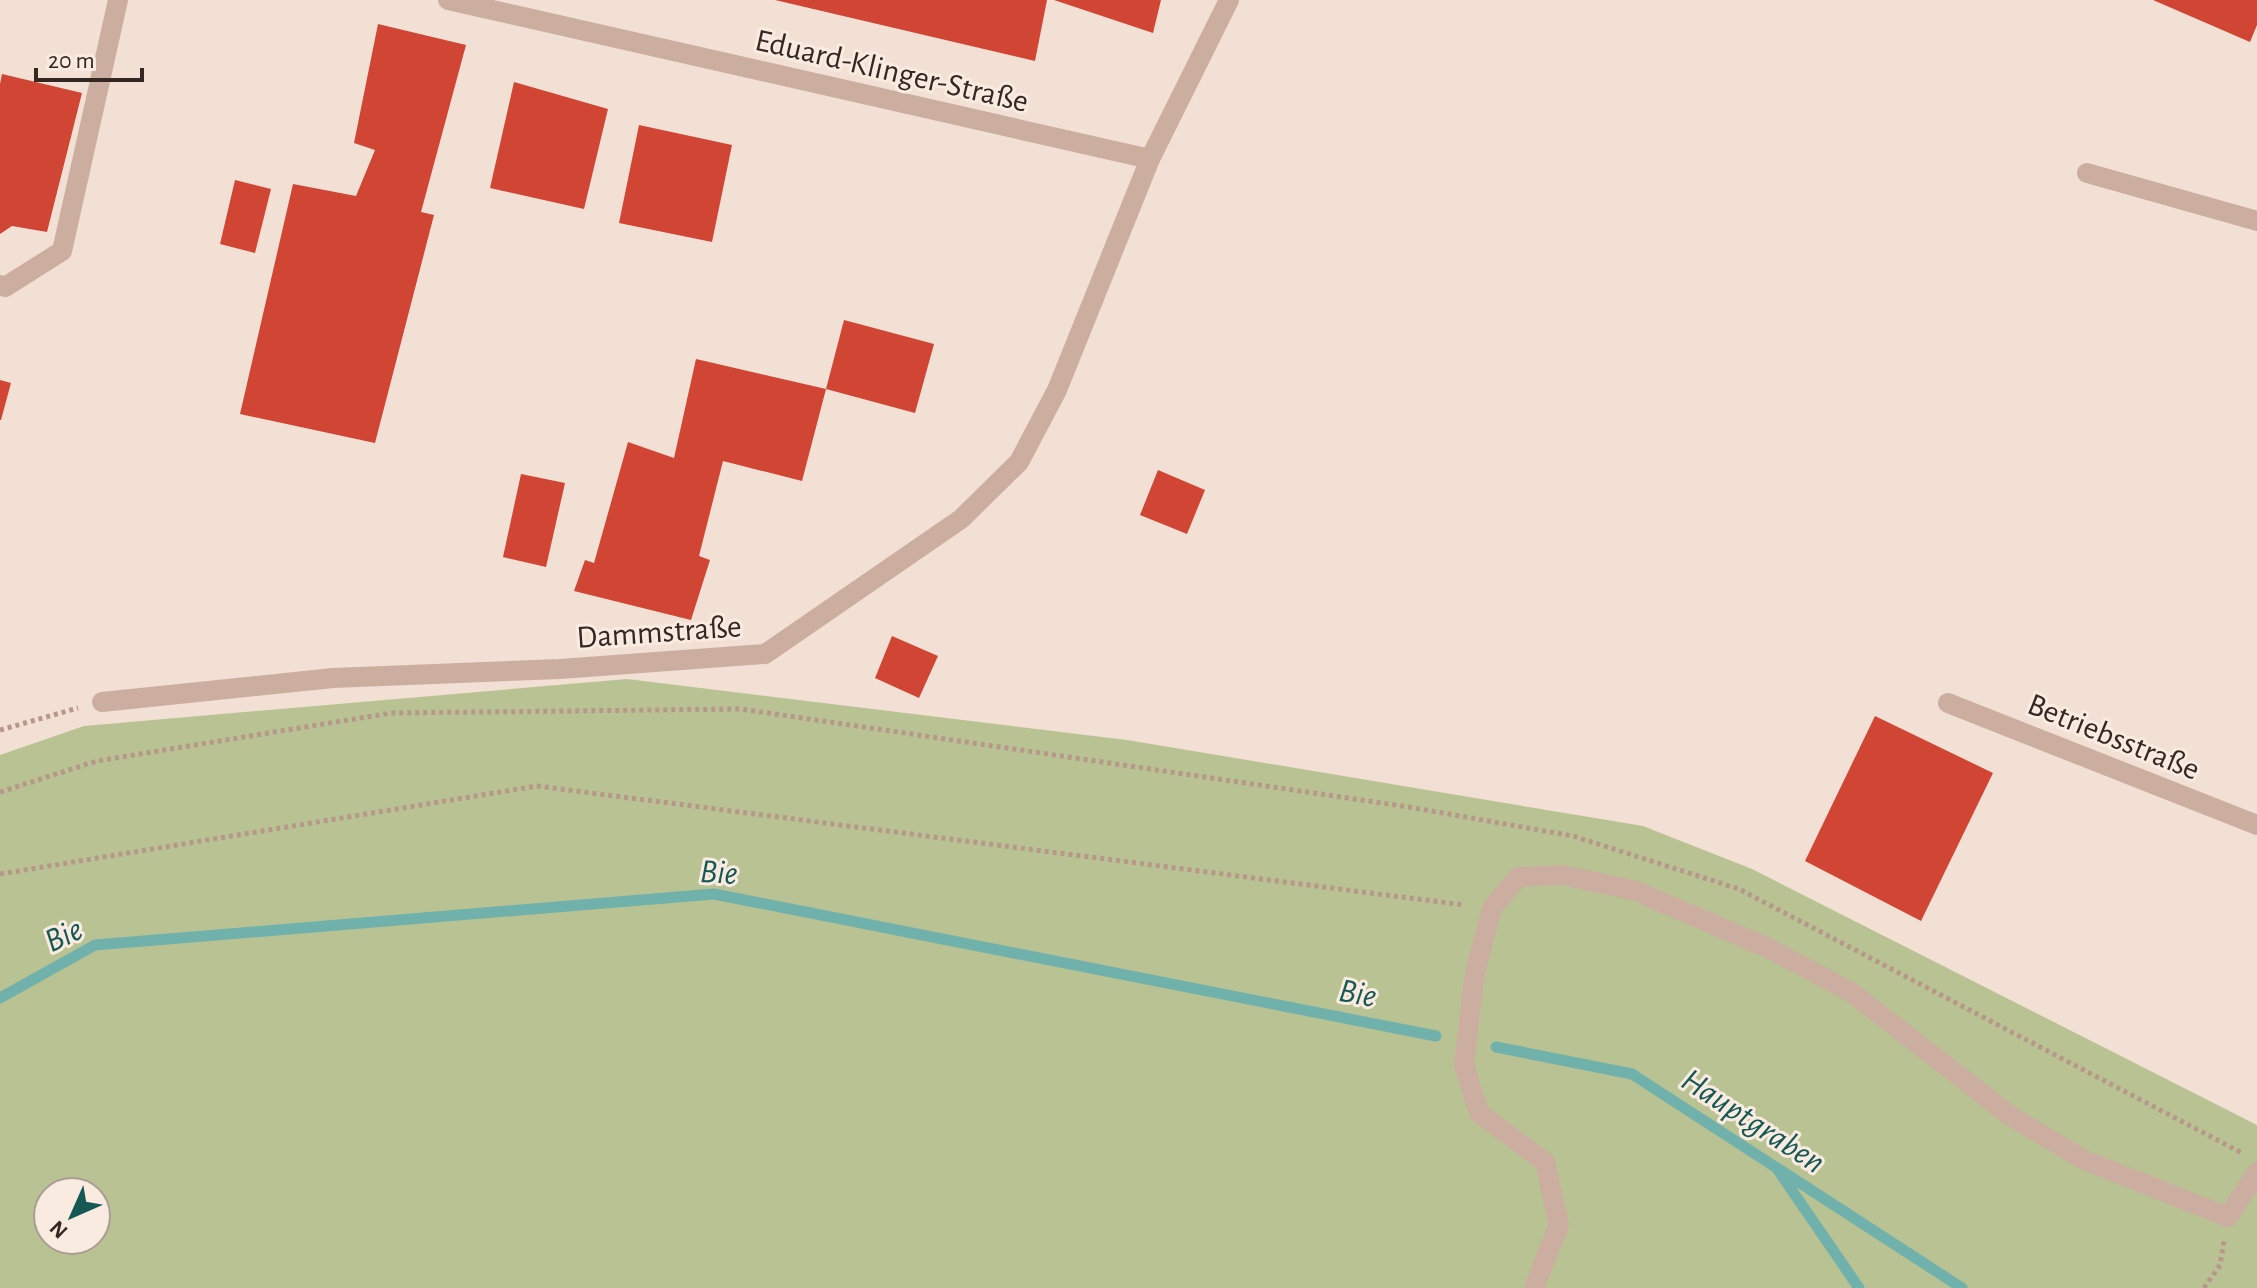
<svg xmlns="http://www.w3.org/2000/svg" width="2257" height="1288" font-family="'Alegreya Sans',sans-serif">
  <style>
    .green { fill: #b9c293; fill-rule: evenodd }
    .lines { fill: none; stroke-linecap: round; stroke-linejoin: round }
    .stream { stroke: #71b1ac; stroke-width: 11 }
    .building { fill: #d14534 }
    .path { stroke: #b7978a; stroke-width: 5; stroke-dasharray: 4 4; stroke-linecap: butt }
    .minor { stroke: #cbaea0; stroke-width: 20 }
    .labels { text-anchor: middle; stroke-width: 6; stroke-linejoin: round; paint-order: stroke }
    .street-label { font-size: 32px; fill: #342724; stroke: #faebe0 }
    .water-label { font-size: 34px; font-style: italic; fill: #165854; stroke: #faebe0 }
  </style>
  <rect width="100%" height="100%" fill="#f2e0d4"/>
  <path class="green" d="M627 679 1127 740 1643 826 1752 869 2257 1125V1288H0V755L84 726ZM48 1192H96V1240H48Z"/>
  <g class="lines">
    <g class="stream">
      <polyline points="0,998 95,945 714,894 1436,1036"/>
      <polyline points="1496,1047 1632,1074 1962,1288"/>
      <polyline points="1778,1170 1859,1288"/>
    </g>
  </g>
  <g class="building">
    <polygon points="775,0 1047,0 1035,61"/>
    <polygon points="1054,0 1161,0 1153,33"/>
    <polygon points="2153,0 2257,0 2257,25 2250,42"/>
    <polygon points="378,24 466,45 421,212 434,215 375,443 240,414 293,184 356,196 375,150 354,143"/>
    <polygon points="2,74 82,93 47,232 12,226 0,234 0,84"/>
    <polygon points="514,82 608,109 584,209 490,188"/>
    <polygon points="639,125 732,145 712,242 619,223"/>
    <polygon points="235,180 271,189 255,253 220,244"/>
    <polygon points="844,320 934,344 915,413 826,389 802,481 723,461 699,556 710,560 691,620 574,591 585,560 594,563 628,442 674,458 696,359 826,389"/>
    <polygon points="0,380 11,383 1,420 0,420"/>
    <polygon points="1158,470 1205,490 1187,534 1140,515"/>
    <polygon points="521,474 565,483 546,567 503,557"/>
    <polygon points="892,636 938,656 919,698 875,678"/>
    <polygon points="1875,716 1993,773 1921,921 1805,861"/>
  </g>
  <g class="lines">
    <g class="path">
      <polyline points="0,730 78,708"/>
      <polyline points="0,792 97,761 391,713 741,709 1409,807 1573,836 1739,889 2242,1153"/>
      <polyline points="0,874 537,786 1464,905"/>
      <polyline points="2204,1288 2220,1265 2224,1241"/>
    </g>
    <g class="minor">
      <polyline points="448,0 1150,159 1229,0"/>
      <polyline points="2087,173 2257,221"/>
      <polyline points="0,285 5,287 62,251 118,0"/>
      <polyline points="102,702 333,678 560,669 765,654 961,519 1019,462 1057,390 1150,159"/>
      <polyline points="1948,703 2257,825"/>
      <polyline points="1534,1288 1559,1225 1545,1162 1479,1113 1464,1065 1475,972 1492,908 1518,877 1563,875 1636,891 1768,948 1851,992 2012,1117 2084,1160 2228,1217 2257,1172"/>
    </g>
  </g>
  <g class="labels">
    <g class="street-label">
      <text transform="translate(892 70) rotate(13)" y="11">Eduard-Klinger-Straße</text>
      <text transform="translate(659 631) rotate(-4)" y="11">Dammstraße</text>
      <text transform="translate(2114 736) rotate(22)" y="11">Betriebsstraße</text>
    </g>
    <g class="water-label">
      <text transform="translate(719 871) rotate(4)" y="12">Bie</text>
      <text transform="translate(63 934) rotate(-25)" y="12">Bie</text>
      <text transform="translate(1358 992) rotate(11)" y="12">Bie</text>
      <text transform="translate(1754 1120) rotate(33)" y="12">Hauptgraben</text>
    </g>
  </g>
  <g transform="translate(72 1216) rotate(225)"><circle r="38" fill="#faebe0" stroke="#ab9d95" stroke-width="2"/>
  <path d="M0-6L14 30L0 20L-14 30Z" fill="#165854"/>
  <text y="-12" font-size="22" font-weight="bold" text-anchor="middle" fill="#342724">N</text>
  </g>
  <path d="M36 68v12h106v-12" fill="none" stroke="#342724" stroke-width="4"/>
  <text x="48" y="68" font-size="24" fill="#342724" stroke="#faebe0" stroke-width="6" paint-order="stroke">20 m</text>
</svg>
